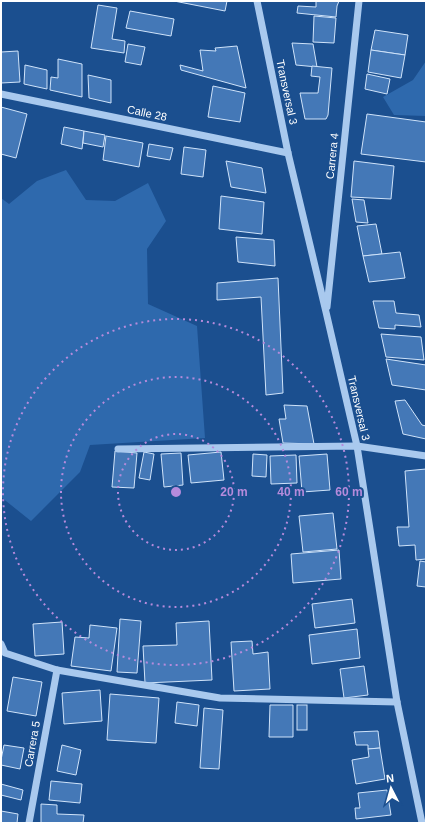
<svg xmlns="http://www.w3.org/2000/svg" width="427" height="824" font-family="Helvetica,sans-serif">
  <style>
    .green { fill: #2e69ad }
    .building { fill: #4478b7; stroke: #cfe3fa }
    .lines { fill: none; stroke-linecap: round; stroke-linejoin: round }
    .minor { stroke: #a9c9ee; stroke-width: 7 }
    .ring { fill: none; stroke: #b68bdc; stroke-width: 2; stroke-dasharray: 2 4 }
    .labels { text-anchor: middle; stroke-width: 4; stroke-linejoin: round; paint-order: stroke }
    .street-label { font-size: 11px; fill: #fff; stroke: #1b4f8f }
    .centre { fill: #b68bdc; stroke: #1b4f8f; stroke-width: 2 }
    .ring-label { font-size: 12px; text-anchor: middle; font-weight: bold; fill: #b68bdc; stroke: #1b4f8f; stroke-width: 4; stroke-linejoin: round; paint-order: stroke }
  </style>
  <rect width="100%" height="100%" fill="#1b4f8f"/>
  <g class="green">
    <polygon points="426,61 426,116 394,115 383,97 413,80"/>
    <polygon points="66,170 86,200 115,201 148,183 166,221 147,249 148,304 197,326 205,438 90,445 80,472 31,521 1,497 1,198 9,204 37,181"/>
  </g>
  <g class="building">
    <polygon points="174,1 227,1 225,11"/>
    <polygon points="316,1 339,1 337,6 336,17 297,13 298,6 316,7"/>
    <polygon points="98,5 117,8 112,39 125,41 124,53 91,48"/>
    <polygon points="130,11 174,19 171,36 126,28"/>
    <polygon points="314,16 336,18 334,43 313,42"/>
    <polygon points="375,30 408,35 405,55 371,50"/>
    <polygon points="292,43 313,44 317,67 296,65"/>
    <polygon points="128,44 145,47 141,65 125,62"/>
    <polygon points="237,46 246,88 181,70 180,65 203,71 200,50 216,51 215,48"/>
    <polygon points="371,50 405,55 401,78 368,72"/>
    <polygon points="18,51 20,82 1,83 1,52"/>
    <polygon points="58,59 82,64 82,97 50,90 51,77 58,78"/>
    <polygon points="25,65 47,70 47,89 24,84"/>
    <polygon points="312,66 332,68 328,115 326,119 305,119 300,93 318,93 320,77 311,76"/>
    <polygon points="367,74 390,79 387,94 365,89"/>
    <polygon points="88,75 111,80 111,103 89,98"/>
    <polygon points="213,86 245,93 240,122 208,117"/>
    <polygon points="1,107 27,114 16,158 1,154"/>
    <polygon points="367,114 426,122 426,162 361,154"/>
    <polygon points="64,127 84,131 82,149 61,144"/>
    <polygon points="84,131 105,135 103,147 83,143"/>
    <polygon points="106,136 143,143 139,167 103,160"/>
    <polygon points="149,144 173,148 170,160 147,156"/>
    <polygon points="184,147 206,150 203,177 181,174"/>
    <polygon points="226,161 262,168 266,193 231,187"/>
    <polygon points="354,161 394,166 391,199 351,197"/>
    <polygon points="221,196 264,202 262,234 219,229"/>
    <polygon points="352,199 364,200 368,223 356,222"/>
    <polygon points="376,224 382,254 363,256 357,226"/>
    <polygon points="236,237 274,240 275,266 238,262"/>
    <polygon points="400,252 405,278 369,282 363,256"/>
    <polygon points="278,278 283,393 266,395 261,297 217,300 217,283"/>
    <polygon points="373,301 394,301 396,313 419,315 421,327 395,325 395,329 379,328"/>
    <polygon points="381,334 421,337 424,360 386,357"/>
    <polygon points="386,359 426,365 426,390 392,385"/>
    <polygon points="405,400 422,425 426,426 426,439 403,434 395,401"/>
    <polygon points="284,405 307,406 314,444 283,443 279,419 286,419"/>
    <polygon points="115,451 137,453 134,488 112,487"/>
    <polygon points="144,452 154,454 150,480 139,478"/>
    <polygon points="221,452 224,480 191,483 188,455"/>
    <polygon points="181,453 183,485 164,487 161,454"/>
    <polygon points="253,454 267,455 266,477 252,476"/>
    <polygon points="327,454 330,490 302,492 299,456"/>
    <polygon points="296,455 297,483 271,484 270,456"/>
    <polygon points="426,469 426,559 416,560 415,545 399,546 397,527 409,527 405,471"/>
    <polygon points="333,513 337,549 303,552 299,516"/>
    <polygon points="339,550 341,579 293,583 291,554"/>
    <polygon points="420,561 426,562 426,587 417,586"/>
    <polygon points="352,599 355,623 315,628 312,604"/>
    <polygon points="120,619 141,621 137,673 117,672"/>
    <polygon points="209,621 212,680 145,683 143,646 177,645 176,623"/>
    <polygon points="62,622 64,654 35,656 33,624"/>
    <polygon points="90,625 117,628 111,671 71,666 75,637 89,638"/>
    <polygon points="357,629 360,658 312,664 309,635"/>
    <polygon points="252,641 253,654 268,652 270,689 234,691 231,642"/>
    <polygon points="364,666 368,695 344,698 340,669"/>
    <polygon points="13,677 42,682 36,716 7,711"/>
    <polygon points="100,690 102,721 64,724 62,693"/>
    <polygon points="110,694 159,698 156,743 107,740"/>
    <polygon points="177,702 199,705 197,726 175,723"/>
    <polygon points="270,705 293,705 293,737 269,737"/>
    <rect x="297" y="705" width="10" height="25"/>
    <polygon points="204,708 223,710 219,769 200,768"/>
    <polygon points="378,731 380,748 368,749 368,745 356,745 354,732"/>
    <polygon points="4,745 24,748 20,769 1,765 1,760"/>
    <polygon points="62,745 81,750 76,775 57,771"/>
    <polygon points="380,748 385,779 356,784 352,760 369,757 368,749"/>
    <polygon points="51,781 82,784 80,803 49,800"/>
    <polygon points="1,784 23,790 21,800 1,795"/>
    <polygon points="387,790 391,815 356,819 355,808 360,808 358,793"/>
    <polygon points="41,804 57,805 57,814 84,815 83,823 41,823"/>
    <polygon points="1,811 18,814 17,823 1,823"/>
  </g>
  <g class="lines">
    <g class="minor">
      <polyline points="257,1 288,153 326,312 357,446 397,702 422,823"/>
      <polyline points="1,94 288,153"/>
      <polyline points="327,307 359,1"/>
      <polyline points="118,449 357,446 426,456"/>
      <polyline points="1,644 5,653 57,670 220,698 397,702"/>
      <polyline points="29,823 57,670"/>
    </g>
  </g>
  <g class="ring">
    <circle cx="176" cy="492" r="58"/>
    <circle cx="176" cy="492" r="115"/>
    <circle cx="176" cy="492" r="173"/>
  </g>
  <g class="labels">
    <g class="street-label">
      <text transform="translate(287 92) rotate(78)" y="4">Transversal 3</text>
      <text transform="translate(147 113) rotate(12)" y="4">Calle 28</text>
      <text transform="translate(332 156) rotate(-84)" y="4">Carrera 4</text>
      <text transform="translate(359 408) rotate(77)" y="4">Transversal 3</text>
      <text transform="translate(32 744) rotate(-80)" y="4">Carrera 5</text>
    </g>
  </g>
  <circle cx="176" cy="492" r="6" class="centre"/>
  <g class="ring-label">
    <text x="234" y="496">20 m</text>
    <text x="291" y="496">40 m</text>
    <text x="349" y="496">60 m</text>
  </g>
  <rect width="427" height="824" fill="none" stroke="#ffffff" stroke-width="4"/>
  <g transform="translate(391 788) rotate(354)" stroke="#1b4f8f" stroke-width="3" paint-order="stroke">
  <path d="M0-3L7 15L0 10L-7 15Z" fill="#ffffff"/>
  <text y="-6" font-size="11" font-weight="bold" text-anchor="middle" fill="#ffffff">N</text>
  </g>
</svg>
